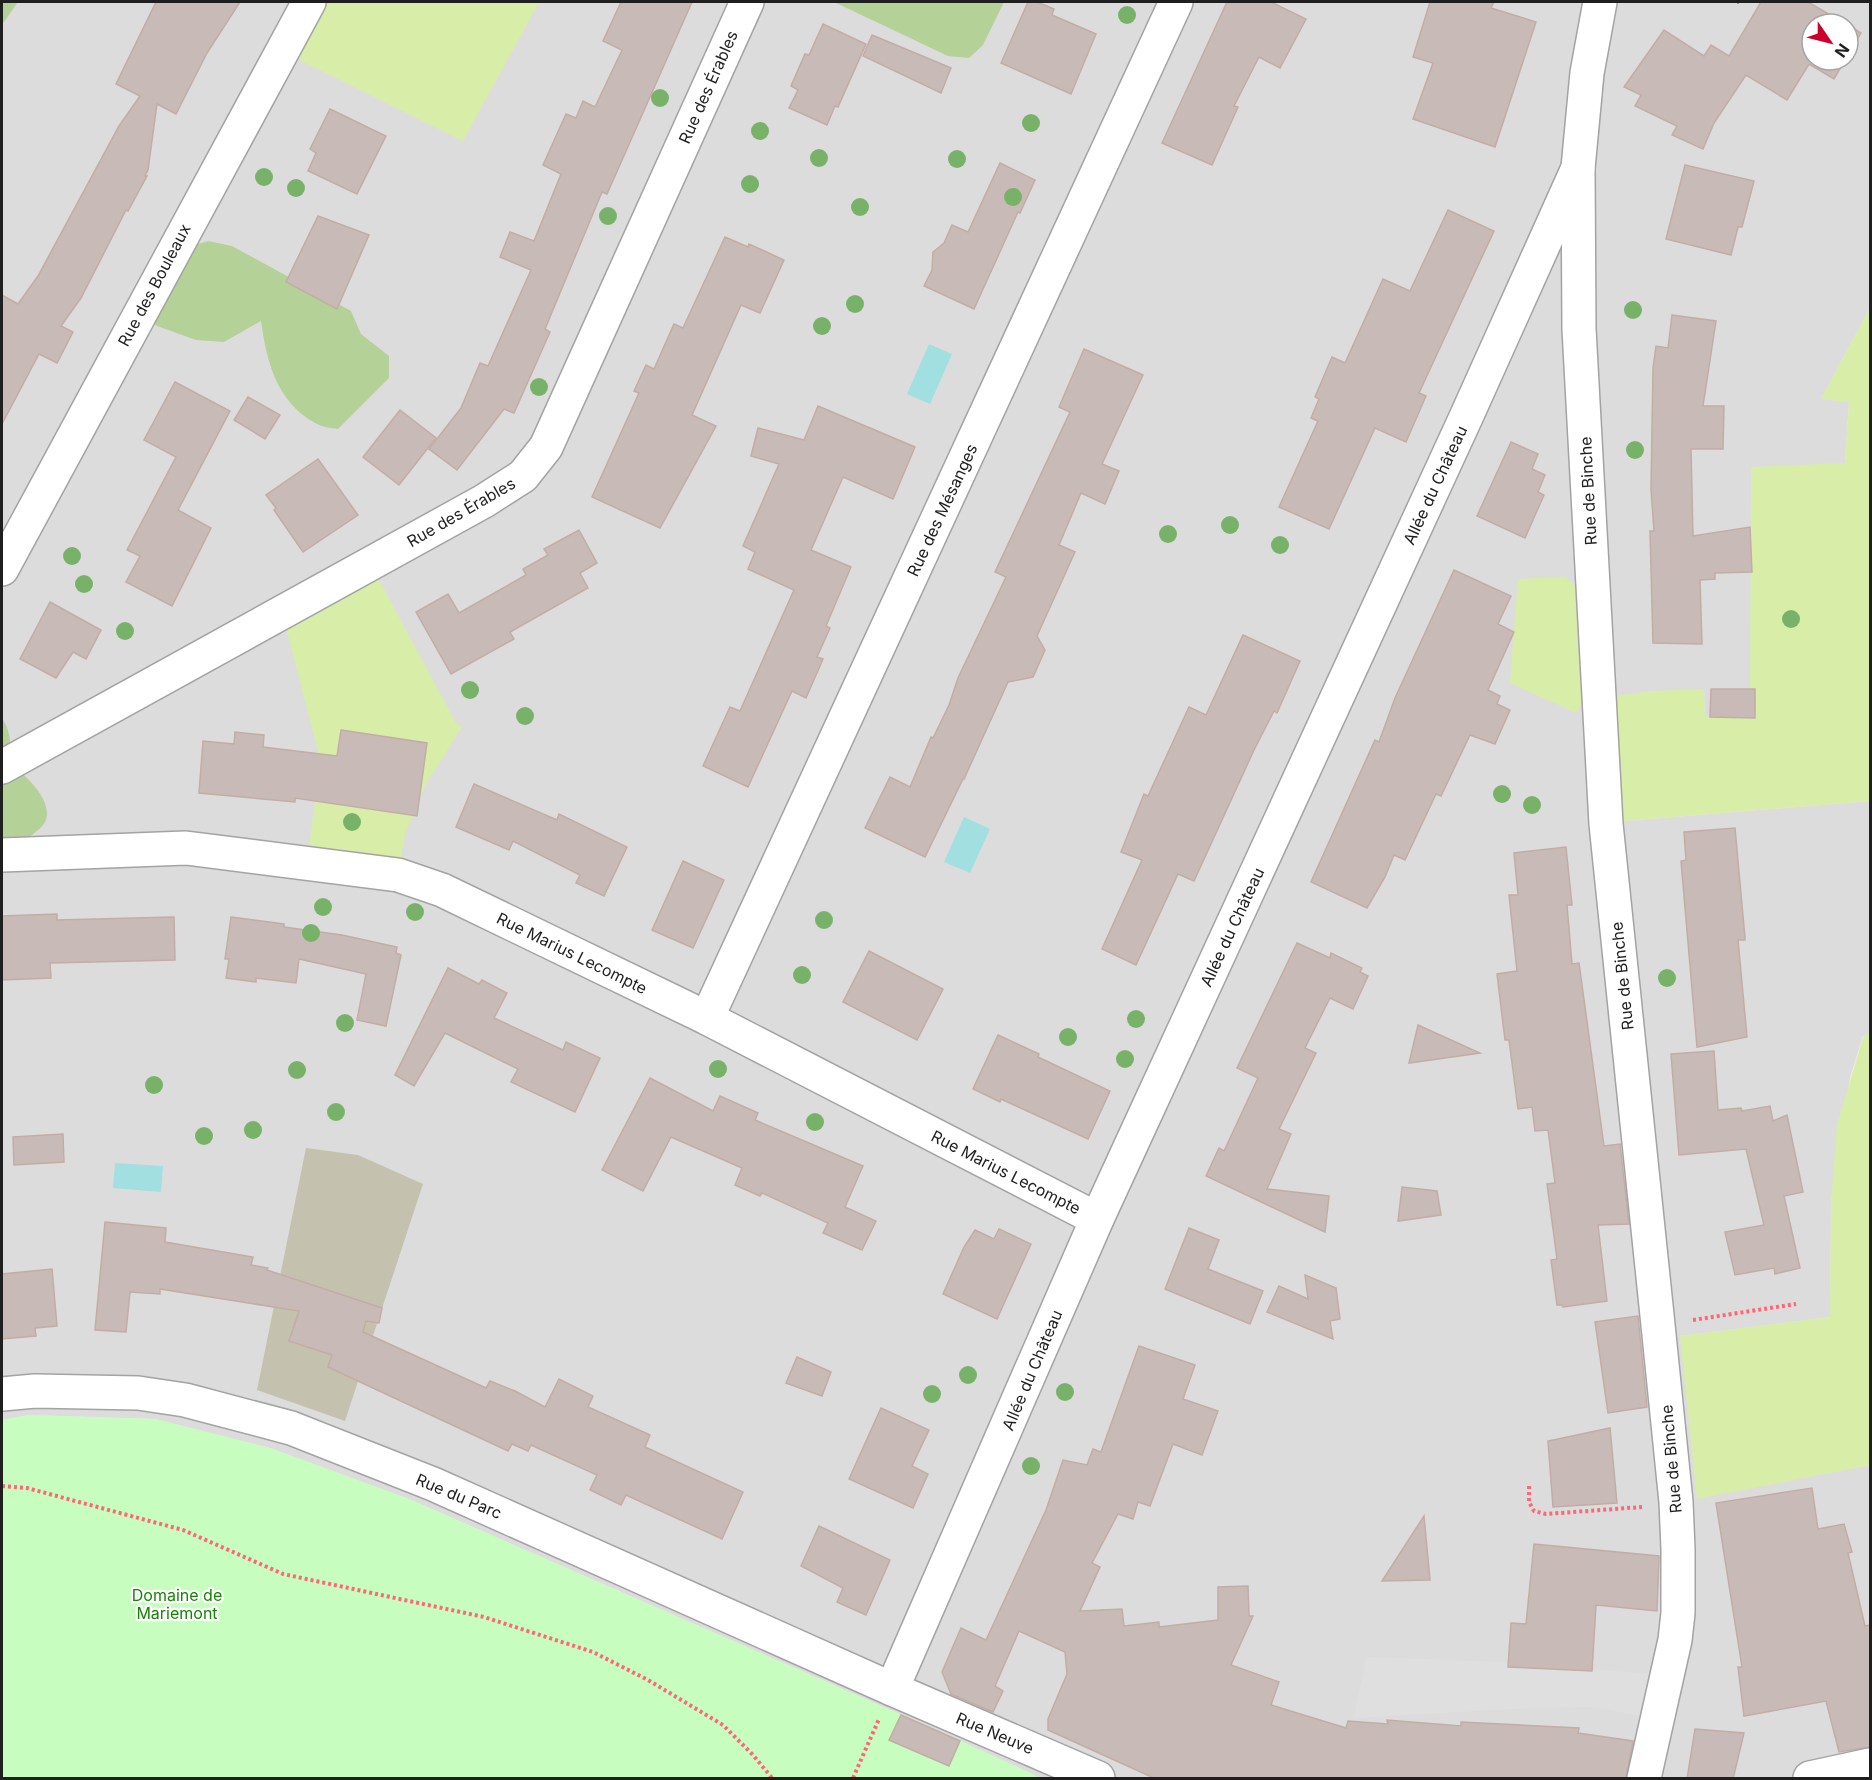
<svg xmlns="http://www.w3.org/2000/svg" width="1872" height="1780" font-family="Inter,sans-serif">
  <style>
    .residential { fill: #dddcdc; fill-rule: evenodd }
    .construction { fill: #c5c1af }
    .grass { fill: #d8eda7 }
    .forest { fill: #b4d297 }
    .park { fill: #c7fdbf }
    .parking { fill: #dfdfdf }
    .water { fill: #a2dfe0 }
    .building { fill: #c8bbb7; stroke: #c3aca6; stroke-width: 1.5 }
    .lines { fill: none; stroke-linecap: round; stroke-linejoin: round }
    .minor-casing { stroke: #a3a3a3; stroke-width: 36 }
    .tertiary-casing { stroke: #a3a3a3; stroke-width: 36 }
    .path { stroke: #ff6676; stroke-width: 4; stroke-dasharray: 3 3; stroke-linecap: butt }
    .minor { stroke: #fff; stroke-width: 33 }
    .tertiary { stroke: #fff; stroke-width: 33 }
    .tree { fill: #78b269 }
    .labels { text-anchor: middle; stroke-width: 4.5; stroke-linejoin: round; paint-order: stroke }
    .street-label { font-size: 16px; fill: #1f1f1f; stroke: #fff }
    .park-label { font-size: 16px; fill: #158405; stroke: #fff }
  </style>
  <rect width="100%" height="100%" fill="#f0eae4"/>
  <path class="residential" d="M18 2H1870V308L1821 399 1849 401 1845 463 1750 716 1705 717 1704 690 1624 821 1870 801V1034L1863 1036 1850 1077 1831 1202 1830 1317 1681 1336 1697 1498 1870 1465V1778H1041L952 1737 409 1499 270 1448 155 1419 29 1415 2 1420V25ZM1812 24H1848V60H1812Z"/>
  <polygon class="construction" points="306,1148 358,1155 423,1184 345,1421 257,1390"/>
  <g class="grass">
    <polygon points="309,2 539,2 463,141 281,51"/>
    <polygon points="1870,308 1870,801 1624,821 1614,696 1651,691 1704,689 1705,717 1750,716 1751,467 1845,463 1849,402 1821,399"/>
    <polygon points="368,565 384,589 456,723 462,727 426,784 405,834 398,875 306,864 321,763 282,612"/>
    <polygon points="1565,577 1575,585 1583,701 1576,713 1510,683 1518,579"/>
    <polygon points="1870,1034 1870,1465 1697,1499 1680,1336 1830,1317 1831,1202 1837,1124 1864,1035"/>
  </g>
  <g class="forest">
    <polygon points="2,2 18,2 2,25"/>
    <polygon points="834,2 1004,2 983,45 969,58 948,56"/>
    <path d="M208 241 232 246 351 311 361 334 389 356V378L338 429C331 428 322 427 315 423 276 401 267 362 261 321L224 342 196 340 157 326 140 311 188 247Z"/>
    <path d="M2 718C12 734 11 745 8 763 24 773 55 801 45 822 42 828 33 834 28 838 20 846 13 854 2 855Z"/>
  </g>
  <polygon class="park" points="28,1415 155,1419 270,1448 409,1499 952,1737 1041,1778 2,1778 2,1420"/>
  <polygon class="parking" points="1366,1657 1504,1662 1640,1673 1669,1673 1658,1719 1591,1707 1507,1709 1354,1718"/>
  <g class="water">
    <polygon points="929,344 952,354 930,404 907,394"/>
    <polygon points="964,817 990,829 970,873 944,862"/>
    <polygon points="115,1163 163,1166 161,1192 113,1188"/>
  </g>
  <g class="building">
    <polygon points="156,2 240,2 207,53 176,114 157,104 148,170 145,176 147,176 128,211 126,210 81,298 61,326 73,332 57,363 39,354 2,424 2,295 18,304 38,276 119,126 140,96 116,84"/>
    <polygon points="621,2 692,2 607,194 602,192 545,329 550,332 514,413 504,409 457,470 429,449 461,408 480,363 488,366 531,270 500,257 510,232 534,241 561,174 543,165 566,114 576,118 583,101 595,107 622,50 603,41"/>
    <polygon points="1028,2 1037,2 1054,9 1052,15 1096,34 1071,94 1001,63"/>
    <polygon points="1227,2 1271,2 1306,19 1280,68 1259,57 1234,106 1238,107 1212,165 1162,143"/>
    <polygon points="1430,2 1494,2 1491,8 1536,22 1495,147 1413,119 1433,63 1413,57"/>
    <polygon points="1761,2 1808,2 1846,24 1812,24 1812,60 1845,60 1834,79 1809,64 1787,100 1746,75 1714,123 1703,149 1672,135 1677,126 1635,106 1641,95 1624,87 1664,30 1704,56 1711,45 1729,56"/>
    <polygon points="823,24 866,44 838,107 835,106 827,125 789,108 798,90 791,86 805,54 809,55"/>
    <polygon points="1848,25 1861,33 1848,55"/>
    <polygon points="872,35 951,68 941,93 863,56"/>
    <polygon points="330,109 386,136 357,194 308,171 316,153 310,149"/>
    <polygon points="1000,163 1035,180 1020,213 1018,212 974,309 924,286 932,270 933,252 944,243 952,225 968,232"/>
    <polygon points="1685,165 1754,181 1742,227 1738,227 1731,255 1666,239"/>
    <polygon points="1448,210 1494,231 1419,393 1426,396 1406,442 1375,428 1329,529 1279,507 1318,421 1311,418 1319,399 1315,397 1332,357 1345,363 1383,279 1410,291"/>
    <polygon points="318,216 369,235 337,309 286,282"/>
    <polygon points="725,237 748,247 749,244 784,260 760,313 741,305 692,415 716,426 660,528 592,497 639,393 634,391 646,365 654,369 674,324 683,328"/>
    <polygon points="1672,315 1716,321 1703,406 1724,406 1723,449 1691,449 1693,536 1750,527 1752,572 1715,573 1715,579 1700,580 1702,644 1653,643 1650,531 1654,531 1651,489 1653,368 1656,346 1668,348"/>
    <polygon points="1084,349 1143,375 1102,464 1119,471 1105,504 1081,493 1059,545 1075,552 1037,636 1045,650 1033,677 1008,682 964,779 963,779 925,857 865,828 890,777 910,787 931,737 933,738 949,705 958,678 1006,577 995,572 1070,412 1059,407"/>
    <polygon points="175,382 230,411 178,510 211,528 172,606 126,582 140,556 127,550 176,457 144,440"/>
    <polygon points="248,397 280,415 265,439 234,420"/>
    <polygon points="818,406 915,447 893,499 843,477 811,550 851,567 826,626 830,628 817,657 823,659 806,698 792,691 748,787 703,766 730,707 740,711 794,590 748,569 755,552 743,546 779,464 751,456 758,428 804,440"/>
    <polygon points="400,410 436,438 399,485 363,457"/>
    <polygon points="1511,442 1538,454 1532,469 1545,475 1538,492 1544,495 1525,538 1477,516"/>
    <polygon points="318,459 358,515 303,552 274,510 276,508 266,495"/>
    <polygon points="579,530 597,563 580,573 588,588 510,632 514,639 451,674 416,612 448,594 459,613 526,575 523,569 548,555 544,549"/>
    <polygon points="1454,570 1511,596 1498,624 1514,632 1488,690 1500,696 1497,704 1510,710 1495,744 1470,735 1441,796 1436,794 1405,860 1394,855 1385,877 1367,908 1311,882 1375,740 1379,742 1395,698"/>
    <polygon points="50,602 101,630 86,659 73,652 56,678 20,659"/>
    <polygon points="1243,635 1300,661 1277,713 1274,711 1254,750 1194,881 1178,874 1136,965 1102,949 1142,860 1121,852 1144,794 1148,796 1189,707 1206,715"/>
    <polygon points="1711,689 1755,689 1755,718 1710,717"/>
    <polygon points="341,730 427,743 417,816 295,798 295,802 199,793 203,741 234,744 235,732 264,735 263,747 337,756"/>
    <polygon points="474,784 557,820 559,814 627,847 604,896 576,883 580,875 513,841 509,850 456,827"/>
    <polygon points="1735,828 1745,938 1745,940 1738,940 1747,1037 1697,1047 1681,861 1686,860 1684,832"/>
    <polygon points="1566,847 1572,905 1567,905 1572,964 1579,963 1604,1146 1620,1144 1629,1224 1598,1225 1607,1301 1563,1307 1562,1305 1557,1305 1551,1260 1557,1259 1547,1184 1555,1183 1548,1130 1535,1131 1532,1107 1518,1109 1509,1040 1505,1040 1497,974 1517,971 1509,895 1518,895 1514,853"/>
    <polygon points="683,861 724,880 693,948 652,930"/>
    <polygon points="57,914 57,920 174,917 175,960 50,963 51,978 2,980 2,916"/>
    <polygon points="231,917 284,924 284,927 342,935 397,947 396,953 401,955 386,1026 357,1020 366,974 299,959 296,983 256,978 256,982 226,978 229,959 225,959"/>
    <polygon points="1297,943 1330,958 1331,953 1362,968 1360,972 1368,976 1353,1009 1330,998 1305,1048 1316,1053 1279,1129 1291,1134 1267,1189 1329,1196 1325,1232 1206,1176 1219,1148 1224,1151 1258,1078 1237,1068"/>
    <polygon points="869,951 943,989 917,1040 843,1002"/>
    <polygon points="448,968 479,984 482,980 507,993 494,1018 563,1050 566,1042 600,1058 575,1112 511,1082 518,1069 445,1033 414,1086 395,1075"/>
    <polygon points="1418,1025 1480,1053 1409,1063"/>
    <polygon points="998,1035 1039,1054 1038,1057 1110,1091 1088,1139 1001,1099 1000,1102 973,1089"/>
    <polygon points="1714,1051 1718,1110 1741,1108 1742,1111 1770,1106 1773,1121 1787,1115 1803,1192 1784,1196 1800,1268 1775,1274 1774,1268 1735,1275 1725,1232 1764,1225 1746,1149 1679,1155 1671,1054"/>
    <polygon points="650,1078 713,1111 720,1096 758,1113 755,1120 863,1166 845,1207 876,1221 862,1250 823,1233 828,1223 762,1193 760,1196 735,1185 742,1168 671,1137 643,1191 602,1170"/>
    <polygon points="63,1134 64,1162 14,1165 13,1137"/>
    <polygon points="1402,1187 1437,1191 1441,1215 1398,1221"/>
    <polygon points="105,1222 166,1228 165,1242 253,1257 251,1265 268,1268 267,1270 382,1308 379,1323 366,1321 363,1332 486,1388 490,1381 515,1391 545,1407 559,1379 593,1396 588,1407 650,1435 645,1447 743,1492 722,1539 626,1495 621,1505 590,1490 597,1475 531,1445 528,1451 512,1444 508,1451 328,1367 332,1355 289,1341 299,1311 160,1289 160,1294 130,1292 126,1332 95,1330"/>
    <polygon points="1189,1228 1219,1240 1208,1269 1263,1291 1250,1324 1165,1289"/>
    <polygon points="999,1229 1031,1244 997,1319 943,1294 964,1247 975,1230 994,1239"/>
    <polygon points="52,1269 57,1326 35,1328 36,1336 2,1339 2,1274"/>
    <polygon points="1305,1275 1336,1288 1340,1319 1330,1321 1333,1339 1267,1312 1279,1286 1308,1299"/>
    <polygon points="1638,1316 1647,1407 1608,1413 1595,1322"/>
    <polygon points="1139,1346 1195,1365 1183,1399 1218,1411 1202,1455 1173,1444 1150,1506 1138,1502 1133,1519 1118,1514 1092,1563 1100,1567 1080,1611 1122,1609 1124,1626 1159,1622 1159,1627 1218,1620 1218,1587 1248,1586 1249,1616 1253,1616 1231,1665 1279,1682 1271,1705 1346,1728 1348,1721 1388,1724 1387,1720 1461,1726 1461,1722 1579,1728 1578,1733 1633,1741 1626,1779 1156,1779 1048,1730 1048,1719 1067,1674 1065,1652 1019,1631 995,1686 1003,1691 993,1712 951,1694 942,1672 961,1628 986,1640 1046,1510 1063,1460 1087,1465 1093,1449 1101,1452"/>
    <polygon points="797,1357 831,1372 822,1396 786,1383"/>
    <polygon points="881,1408 929,1430 912,1466 928,1474 913,1508 849,1479"/>
    <polygon points="1610,1428 1617,1503 1553,1507 1548,1441"/>
    <polygon points="1812,1488 1818,1529 1844,1524 1852,1552 1848,1553 1865,1626 1870,1625 1870,1747 1839,1752 1826,1701 1744,1716 1738,1667 1742,1667 1716,1503"/>
    <polygon points="1424,1516 1430,1580 1382,1581"/>
    <polygon points="819,1526 890,1560 866,1615 837,1602 843,1588 801,1566"/>
    <polygon points="1534,1544 1659,1556 1657,1611 1596,1605 1592,1671 1508,1667 1511,1623 1526,1624"/>
    <polygon points="901,1715 960,1741 949,1766 889,1740"/>
    <polygon points="1695,1729 1744,1733 1733,1779 1687,1779"/>
  </g>
  <g class="lines">
    <defs>
      <g id="minor">
        <polyline points="2,569 309,2"/>
        <polyline points="2,767 484,501 523,476 546,447 747,2"/>
        <polyline points="2,855 186,848 398,875 442,890 707,1018 1097,1219"/>
        <polyline points="707,1018 1176,2"/>
        <polyline points="2,1394 35,1391 138,1393 185,1400 291,1428 433,1484 892,1689 1098,1778"/>
        <polyline points="892,1689 1097,1219 1467,415 1578,168"/>
        <polyline points="1810,1778 1870,1765"/>
      </g>
      <polyline id="tertiary" points="1600,2 1587,73 1578,168 1579,329 1606,824 1658,1325 1676,1502 1678,1549 1678,1613 1675,1640 1644,1778"/>
    </defs>
    <use href="#minor" class="minor-casing"/>
    <use href="#tertiary" class="tertiary-casing"/>
    <g class="path">
      <polyline points="1737,2 1739,2"/>
      <polyline points="1693,1320 1796,1304"/>
      <polyline points="2,1486 27,1488 183,1530 283,1574 484,1617 593,1652 648,1680 723,1725 753,1755 772,1778"/>
      <polyline points="1529,1486 1529,1502 1534,1511 1546,1514 1642,1507"/>
      <polyline points="853,1778 879,1719"/>
    </g>
    <use href="#minor" class="minor"/>
    <use href="#tertiary" class="tertiary"/>
  </g>
  <g class="tree">
    <circle cx="1127" cy="15" r="9"/>
    <circle cx="660" cy="98" r="9"/>
    <circle cx="1031" cy="123" r="9"/>
    <circle cx="760" cy="131" r="9"/>
    <circle cx="819" cy="158" r="9"/>
    <circle cx="957" cy="159" r="9"/>
    <circle cx="264" cy="177" r="9"/>
    <circle cx="750" cy="184" r="9"/>
    <circle cx="296" cy="188" r="9"/>
    <circle cx="1013" cy="197" r="9"/>
    <circle cx="860" cy="207" r="9"/>
    <circle cx="608" cy="216" r="9"/>
    <circle cx="855" cy="304" r="9"/>
    <circle cx="1633" cy="310" r="9"/>
    <circle cx="822" cy="326" r="9"/>
    <circle cx="539" cy="387" r="9"/>
    <circle cx="1635" cy="450" r="9"/>
    <circle cx="1230" cy="525" r="9"/>
    <circle cx="1168" cy="534" r="9"/>
    <circle cx="1280" cy="545" r="9"/>
    <circle cx="72" cy="556" r="9"/>
    <circle cx="84" cy="584" r="9"/>
    <circle cx="1791" cy="619" r="9"/>
    <circle cx="125" cy="631" r="9"/>
    <circle cx="470" cy="690" r="9"/>
    <circle cx="525" cy="716" r="9"/>
    <circle cx="1502" cy="794" r="9"/>
    <circle cx="1532" cy="805" r="9"/>
    <circle cx="352" cy="822" r="9"/>
    <circle cx="323" cy="907" r="9"/>
    <circle cx="415" cy="912" r="9"/>
    <circle cx="824" cy="920" r="9"/>
    <circle cx="311" cy="933" r="9"/>
    <circle cx="802" cy="975" r="9"/>
    <circle cx="1667" cy="978" r="9"/>
    <circle cx="1136" cy="1019" r="9"/>
    <circle cx="345" cy="1023" r="9"/>
    <circle cx="1068" cy="1037" r="9"/>
    <circle cx="1125" cy="1059" r="9"/>
    <circle cx="718" cy="1069" r="9"/>
    <circle cx="297" cy="1070" r="9"/>
    <circle cx="154" cy="1085" r="9"/>
    <circle cx="336" cy="1112" r="9"/>
    <circle cx="815" cy="1122" r="9"/>
    <circle cx="253" cy="1130" r="9"/>
    <circle cx="204" cy="1136" r="9"/>
    <circle cx="968" cy="1375" r="9"/>
    <circle cx="1065" cy="1392" r="9"/>
    <circle cx="932" cy="1394" r="9"/>
    <circle cx="1031" cy="1466" r="9"/>
  </g>
  <g class="labels">
    <g class="street-label">
      <text transform="translate(708 87) rotate(-66)" y="6">Rue des Érables</text>
      <text transform="translate(154 285) rotate(-62)" y="6">Rue des Bouleaux</text>
      <text transform="translate(1435 485) rotate(-65)" y="6">Allée du Château</text>
      <text transform="translate(1588 491) rotate(-93)" y="6">Rue de Binche</text>
      <text transform="translate(942 510) rotate(-65)" y="6">Rue des Mésanges</text>
      <text transform="translate(461 512) rotate(-30)" y="6">Rue des Érables</text>
      <text transform="translate(1232 927) rotate(-65)" y="6">Allée du Château</text>
      <text transform="translate(572 953) rotate(26)" y="6">Rue Marius Lecompte</text>
      <text transform="translate(1622 976) rotate(-96)" y="6">Rue de Binche</text>
      <text transform="translate(1006 1172) rotate(27)" y="6">Rue Marius Lecompte</text>
      <text transform="translate(1032 1370) rotate(-67)" y="6">Allée du Château</text>
      <text transform="translate(1671 1459) rotate(-95)" y="6">Rue de Binche</text>
      <text transform="translate(459 1496) rotate(23)" y="6">Rue du Parc</text>
      <text transform="translate(995 1733) rotate(23)" y="6">Rue Neuve</text>
    </g>
    <g class="park-label">
      <text x="177" y="1601">Domaine de<tspan x="177" dy="18">Mariemont</tspan></text>
    </g>
  </g>
  <rect width="1872" height="1780" fill="none" stroke="#1f1f1f" stroke-width="6"/>
  <g transform="translate(1830 42) rotate(125)"><circle r="28" fill="#ffffff" stroke="#a5a5a5" stroke-width="1.5"/>
  <path d="M0-4.5L10 22L0 15L-10 22Z" fill="#cd002b"/>
  <text y="-9" font-size="16" font-weight="bold" text-anchor="middle" fill="#1f1f1f">N</text>
  </g>
</svg>
